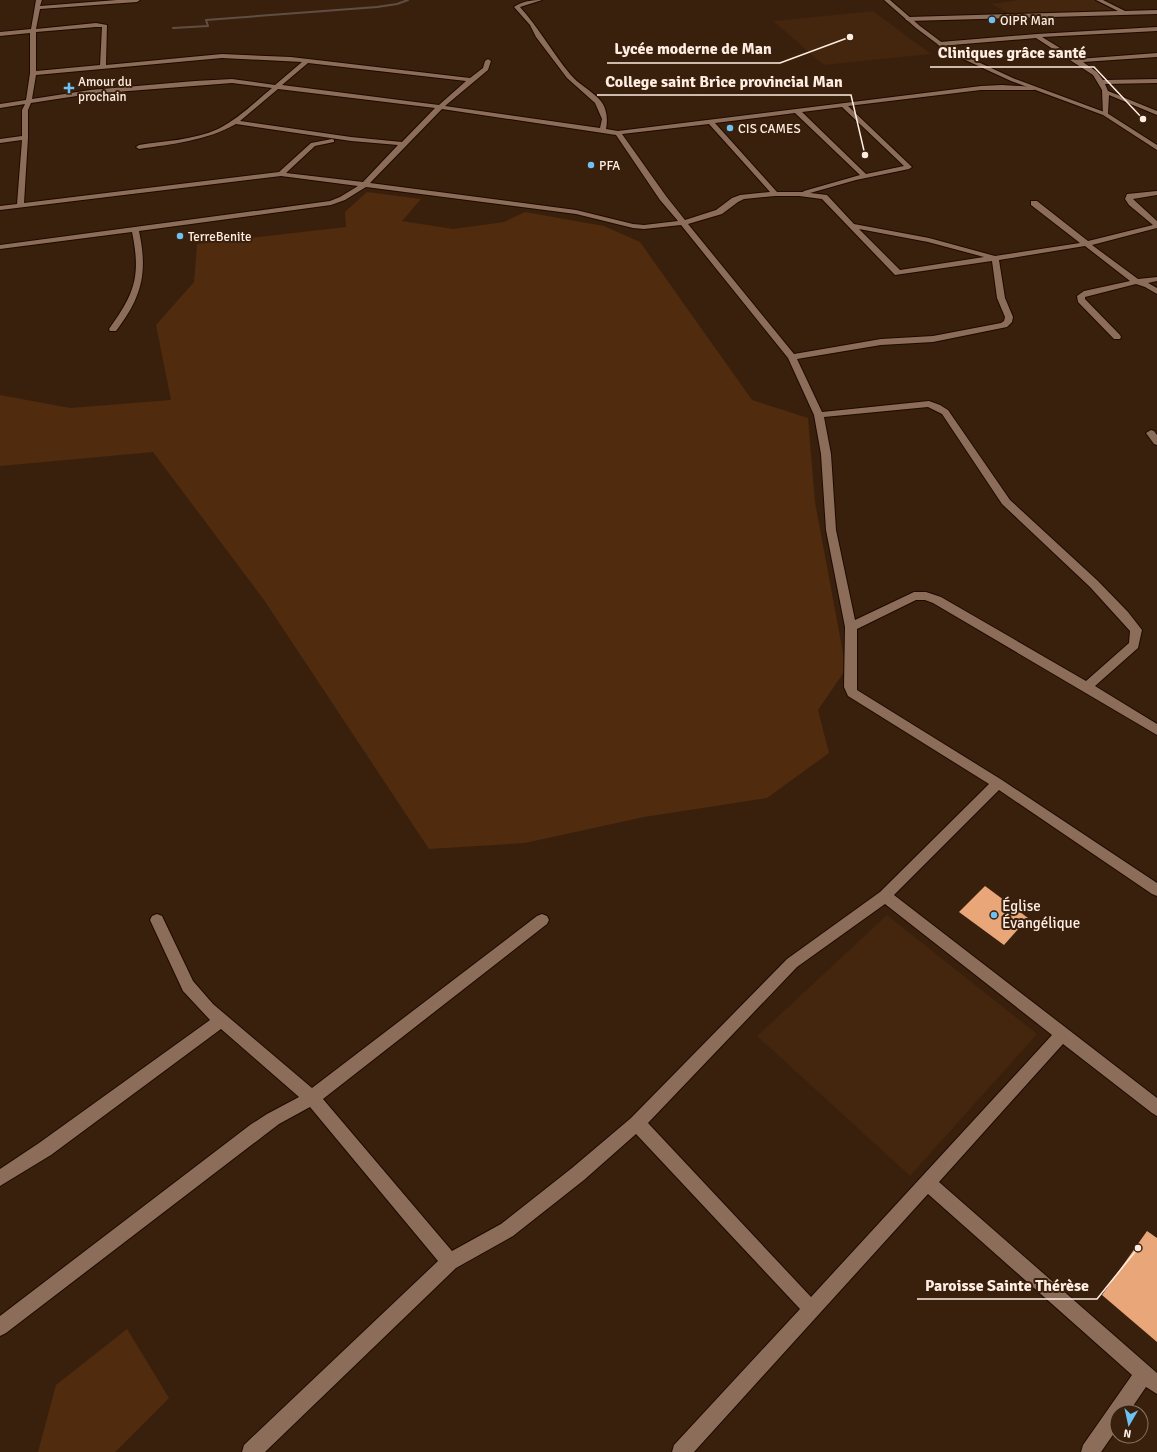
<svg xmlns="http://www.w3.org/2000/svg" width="1157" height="1452" font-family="Signika,sans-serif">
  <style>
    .built { fill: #44250d }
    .green { fill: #502b0d }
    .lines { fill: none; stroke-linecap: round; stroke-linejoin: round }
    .stream { stroke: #604e44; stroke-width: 2 }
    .building { fill: #e9a779 }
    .street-casing { stroke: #1f0900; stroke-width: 2 }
    .secondary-casing { stroke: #1f0900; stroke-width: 2 }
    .street { fill: #8b6d59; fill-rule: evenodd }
    .secondary { fill: #8b6d59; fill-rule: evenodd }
    .poi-dot { fill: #6ec2f3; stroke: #39200d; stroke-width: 1.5 }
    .labels { text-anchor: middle; stroke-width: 4; stroke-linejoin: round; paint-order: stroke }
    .far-poi-label { font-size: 13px; fill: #ffede2; stroke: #39200d; text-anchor: start }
    .poi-label { font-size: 15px; fill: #ffede2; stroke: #39200d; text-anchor: start }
    .leader { fill: none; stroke: #ffede2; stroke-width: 1.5 }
    .callout-dot { fill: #ffede2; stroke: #39200d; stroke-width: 1.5 }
    .callout-label { font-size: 16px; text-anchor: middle; font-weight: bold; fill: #ffede2; stroke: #39200d; stroke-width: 4; stroke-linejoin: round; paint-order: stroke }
  </style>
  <rect width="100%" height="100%" fill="#39200d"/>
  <g class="built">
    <polygon points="1019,0 1094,0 1119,12 1013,15 991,4"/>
    <polygon points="873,11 931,54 824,65 773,21"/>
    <polygon points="887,915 1037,1034 910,1176 757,1036"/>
  </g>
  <g class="green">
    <polygon points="367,192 421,199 402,221 453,229 504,222 525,212 604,226 640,242 752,400 808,418 815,502 846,669 818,710 829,753 767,798 644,817 525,843 429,849 264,600 153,452 0,466 0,395 70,408 171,400 156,325 194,282 197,244 346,227 345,212"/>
    <polygon points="127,1329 169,1398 115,1452 38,1452 56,1385"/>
  </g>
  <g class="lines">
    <polyline class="stream" points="173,28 208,26 206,20 377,7 397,4 408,0"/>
  </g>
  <g class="building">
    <polygon points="985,886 1028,918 1004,945 959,912"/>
    <polygon points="1147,1231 1157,1238 1157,1342 1102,1295"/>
  </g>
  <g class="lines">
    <defs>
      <g id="street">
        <path d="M36 0H42L40 6 117 0H140L137 2 40 9 36 29 96 23 107 25 106 65 222 54 291 57 470 78 483 68 485 61 488 59 491 61 488 70 445 106 600 128 602 119 595 103 567 78 536 37 530 25 514 7C522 1 532 0 542 0L520 7C539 28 552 52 570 74 578 84 591 90 600 100 607 108 608 120 606 129L618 131 981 86 1002 85 1036 87 1037 88 1034 90H981L848 106 912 167 909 169 856 180 810 193 827 195 854 224 929 238 995 256 1080 243 1031 205V201H1037L1088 241 1153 225 1129 205 1125 199 1127 194 1157 191V195L1133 199 1157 221V228L1092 245 1138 279 1157 277V281L1148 283 1157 288V294L1145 287 1136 284 1085 297V299L1120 335 1121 337 1120 339H1114L1078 302 1077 296 1084 291 1130 281 1085 246 999 260 1005 298 1013 317 1012 322 1007 327 933 342 881 345 797 359 822 412 929 401 940 405 948 410 1010 500 1098 581 1128 612 1142 630 1138 648 1095 686 1157 724V735L933 603 925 600H916L857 629V690L1002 780 1157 883V896L1152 894 999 790 894 895 1157 1098V1116L1152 1113 1063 1044 939 1182 1157 1373V1394L1146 1387 1129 1412H1117V1429L1101 1452H1081L1083 1445 1132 1375 928 1194 694 1452H672L674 1445 800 1309 636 1134 584 1180 513 1236 456 1268 265 1452H242L244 1445 438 1261 310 1107 279 1124 262 1137 6 1333 0 1336V1316L250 1125 267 1114 299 1097 221 1029 51 1155 0 1186V1169L39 1143 210 1020 183 991 150 920 152 916 157 914 162 916 193 981 213 1004 312 1088 537 916 542 914 547 916 549 920 547 924 323 1099 452 1251 501 1224 572 1168 631 1118 787 959 880 892 989 784 848 696 844 687 845 627 826 530 821 454 814 415 788 358 681 225 644 229 633 228 576 214 366 187 345 200 331 205 139 231C148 273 142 297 116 331H110L109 329C135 293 141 276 132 232L0 249V245L330 201 340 197 358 186 281 176 0 210V206L17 204 22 140 0 143V139L22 136V110L25 104 0 108V104L26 100 30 73V33L0 36V32L31 29ZM96 27H102L100 65 36 71V32ZM222 58 302 62 275 85 232 79 195 81 90 90 32 99 36 75ZM308 63 466 81 439 105 282 85ZM232 83 272 88C255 102 238 119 218 129 194 140 164 141 139 145L136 147 139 149C172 144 206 141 236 124L351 141 398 145 363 182 286 173 315 146 334 142V140L332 139 311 143 279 172 24 203 28 138V110L31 103 90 94ZM278 89 435 108 402 142 351 137 240 121ZM842 107 904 166 866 174 802 112ZM442 109 616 135 660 200 678 221 644 225 633 224 576 210 370 183ZM795 113 860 175 804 191 803 192H777L715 123ZM709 124 770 192 740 195 732 198 716 210 685 220 666 196 622 134ZM775 196H799L822 199 895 275 992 261 997 298 1005 317 1004 321 1001 323 933 336 881 339 794 354 688 224 722 214 738 202 744 199ZM859 229 928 242 984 257 900 270ZM928 407 942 414 1002 504 1090 587 1130 631 1129 643 1086 681 941 597 926 592H914L855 620 836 530 831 454 824 417ZM885 904 1052 1035 811 1297 648 1123 797 967Z"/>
        <polygon points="1096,0 1103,0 1125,11 1157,10 1157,14 908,21 905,19 908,17 1118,11"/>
        <polygon points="1157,27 1157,31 1042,37 1078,59 1157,53 1157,57 1083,62 1097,72 1103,80 1157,79 1157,83 1105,84 1108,91 1157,111 1157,115 1109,95 1108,114 1103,115 1102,90 1093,75 1036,38 940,46 937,44 940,42 1037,34"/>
        <polygon points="1151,430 1154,431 1157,435 1157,445 1154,444 1146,433"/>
      </g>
      <polygon id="secondary" points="884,0 890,0 920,26 952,50 1015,79 1107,113 1157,145 1157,150 1103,115 1011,81 948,52 916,28"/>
    </defs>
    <use href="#street" class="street-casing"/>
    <use href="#secondary" class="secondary-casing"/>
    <use href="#street" class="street"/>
    <use href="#secondary" class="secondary"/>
  </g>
  <g class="poi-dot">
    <circle cx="992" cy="20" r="4"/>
    <path d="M67 82h4v4h4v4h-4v4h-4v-4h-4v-4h4z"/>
    <circle cx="730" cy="128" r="4"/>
    <circle cx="591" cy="165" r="4"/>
    <circle cx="180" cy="236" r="4"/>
    <circle cx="994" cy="915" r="4"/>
  </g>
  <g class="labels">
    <g class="far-poi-label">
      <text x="1000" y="25">OIPR Man</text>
      <text x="78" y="86">Amour du<tspan x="78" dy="15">prochain</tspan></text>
      <text x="738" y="133">CIS CAMES</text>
      <text x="599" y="170">PFA</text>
      <text x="188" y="241">TerreBenite</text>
    </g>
    <g class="poi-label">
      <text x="1002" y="911">Église<tspan x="1002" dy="17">Évangélique</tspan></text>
    </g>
  </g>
  <path class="leader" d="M850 37L780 63H607M1143 119L1094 67H930M865 155L851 95H597M1138 1248L1097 1299H917"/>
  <g class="callout-dot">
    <circle cx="850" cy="37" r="4"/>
    <circle cx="1143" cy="119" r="4"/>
    <circle cx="865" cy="155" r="4"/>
    <circle cx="1138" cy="1248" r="4"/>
  </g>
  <g class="callout-label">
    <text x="693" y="54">Lycée moderne de Man</text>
    <text x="1012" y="58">Cliniques grâce santé</text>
    <text x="724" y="87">College saint Brice provincial Man</text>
    <text x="1007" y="1291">Paroisse Sainte Thérèse</text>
  </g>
  <g transform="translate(1129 1424) rotate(189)"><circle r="19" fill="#39200d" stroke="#887262"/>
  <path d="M0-3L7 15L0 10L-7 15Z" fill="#6ec2f3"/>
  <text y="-6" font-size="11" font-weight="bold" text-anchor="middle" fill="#ffede2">N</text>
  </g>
</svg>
